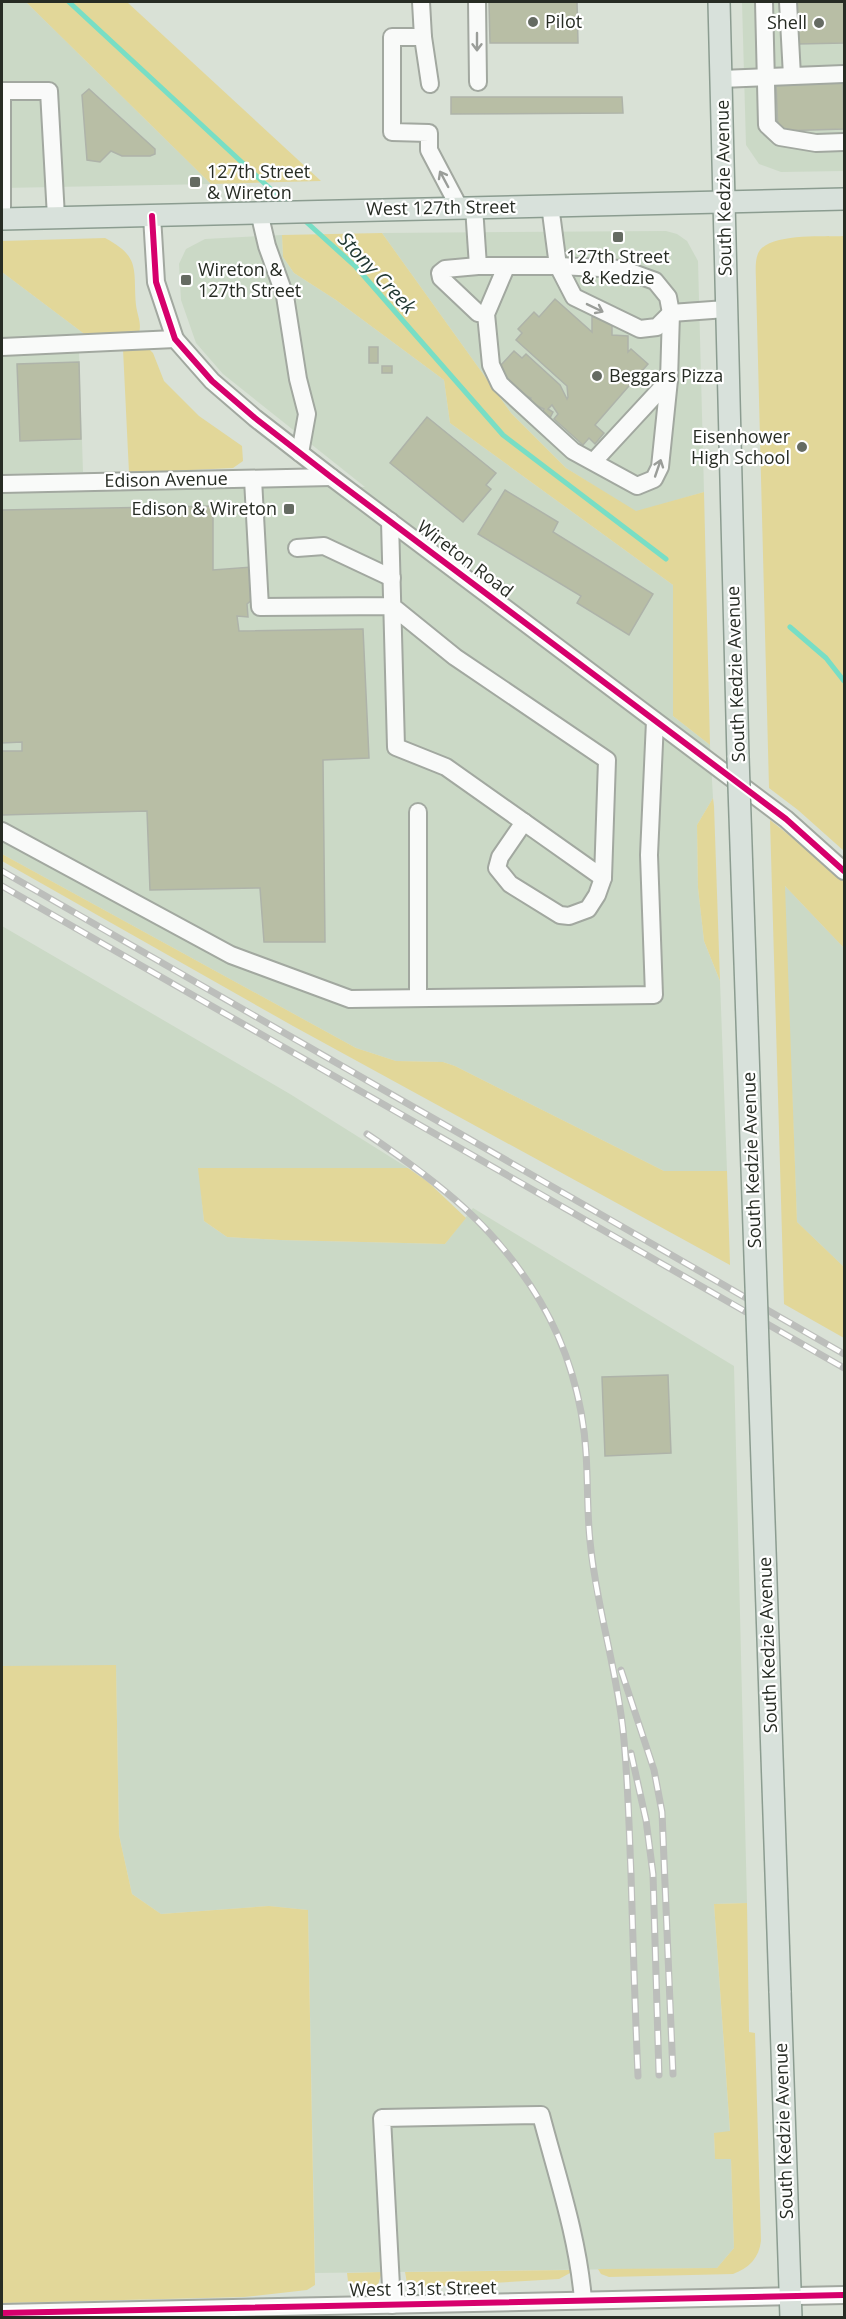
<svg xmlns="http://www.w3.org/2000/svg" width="846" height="2319" font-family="'Open Sans',sans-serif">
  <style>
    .built { fill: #cbd9c6 }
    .green { fill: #e2d799 }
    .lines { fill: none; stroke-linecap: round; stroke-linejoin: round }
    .stream { stroke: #78dec5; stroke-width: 5 }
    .building { fill: #b8bea5; stroke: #aeb3a9; stroke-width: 1.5 }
    .minor-casing { stroke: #a2a8a0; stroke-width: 20 }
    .major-casing { stroke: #8b9c90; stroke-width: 24 }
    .minor { stroke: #f9faf9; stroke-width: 16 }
    .major { stroke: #d8e1db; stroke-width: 21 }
    .rail-casing { stroke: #bcbebb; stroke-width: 7 }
    .rail { stroke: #fff; stroke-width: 4.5; stroke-dasharray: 14; stroke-linecap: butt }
    .major-bridge-casing { stroke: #8b9c90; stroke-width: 24; stroke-linecap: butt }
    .major-bridge { stroke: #d8e1db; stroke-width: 21 }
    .cycleway-casing { stroke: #fff; stroke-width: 10 }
    .cycleway { stroke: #d6006c; stroke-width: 6 }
    .oneway { stroke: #9a9d99 }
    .poi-dot { fill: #656b62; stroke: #fff; stroke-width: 2 }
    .labels { text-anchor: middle; stroke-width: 4.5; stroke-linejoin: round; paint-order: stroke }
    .poi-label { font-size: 18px; fill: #272c24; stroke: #fff; text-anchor: start }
    .street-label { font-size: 18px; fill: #272c24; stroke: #fff }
    .water-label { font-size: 20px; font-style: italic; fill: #1f3731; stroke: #fff }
  </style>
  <rect width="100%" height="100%" fill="#d9e1d6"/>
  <g class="built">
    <polygon points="2,2 26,2 211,184 2,188"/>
    <polygon points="742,2 844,2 844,171 781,172 759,164 746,145"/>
    <polygon points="666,231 677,234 687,241 698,261 704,492 636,512 566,468 511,413 382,233"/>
    <polygon points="282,235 283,257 294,273 336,300 444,380 450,423 673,585 673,716 710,745 713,798 697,825 698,888 704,941 720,981 727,1171 664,1171 455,1066 443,1062 396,1061 356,1048 2,854 2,492 301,486 365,487 223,374 196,343 181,300 179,264 186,249 205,239"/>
    <polygon points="2,272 87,336 79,351 83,472 2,474"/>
    <polygon points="784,885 844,948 844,1267 797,1222"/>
    <polygon points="2,926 290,1094 408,1168 199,1168 204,1221 227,1237 280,1240 445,1244 473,1208 734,1366 747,1903 714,1904 730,2132 714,2134 715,2158 731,2158 734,2248 717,2268 315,2273 308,1910 269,1906 161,1914 132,1894 119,1835 116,1666 2,1666"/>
  </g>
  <g class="green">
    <polygon points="26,2 127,2 321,181 211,184"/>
    <polygon points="382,233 511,413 566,468 636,511 704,492 710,745 673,716 673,585 450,423 444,380 336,300 294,273 283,257 282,235"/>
    <path d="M844 236V851L798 810 769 788 756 283C756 273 754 258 760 250 774 233 825 237 844 236Z"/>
    <path d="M105 238C141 257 133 269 136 305 137 315 142 323 139 333L87 336 2 272V241Z"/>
    <polygon points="147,347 153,353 164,381 199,416 242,446 243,461 233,468 129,473 123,349"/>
    <polygon points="713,798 714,806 720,981 704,941 698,888 697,825"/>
    <polygon points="770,820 844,879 844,948 785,886 797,1222 844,1267 844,1338 784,1304"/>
    <polygon points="2,854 356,1048 396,1061 443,1062 455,1066 664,1171 727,1171 730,1265 293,1026 2,861"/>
    <polygon points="198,1168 408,1168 428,1182 466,1218 445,1244 280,1240 227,1237 204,1221"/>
    <polygon points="116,1665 119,1835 132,1894 161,1914 269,1906 308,1910 315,2285 307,2290 244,2297 2,2303 2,1666"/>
    <path d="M747 1903 749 2032 755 2033 761 2241C759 2258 749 2268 733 2274L609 2277 601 2274 598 2269 717 2268 734 2248 731 2159H715L714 2133 730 2131 714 1904Z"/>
    <polygon points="570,2270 570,2273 559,2279 424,2287 413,2287 407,2283 405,2272"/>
    <polygon points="382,2272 377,2288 359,2289 348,2281 347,2273"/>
  </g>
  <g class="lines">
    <g class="stream">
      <polyline points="69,2 290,207"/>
      <polyline points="303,219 356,267 503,435 666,559"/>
      <polyline points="790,627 826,658 844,681"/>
    </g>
  </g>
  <g class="building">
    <polygon points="489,2 577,2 578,43 490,43"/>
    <polygon points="796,2 844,2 844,43 798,44 798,28 793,28 797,19"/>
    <polygon points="843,82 844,129 778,131 776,84"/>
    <polygon points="89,89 155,149 155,154 150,156 122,156 111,151 100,162 87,160 82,95"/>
    <polygon points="451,97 622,97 623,113 451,114"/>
    <polygon points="555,299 592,332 592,317 612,317 612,335 628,336 628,352 631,349 648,364 595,425 604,433 595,444 589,438 583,445 554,419 558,414 552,405 548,409 553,412 550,418 542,414 544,409 529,402 531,398 512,389 500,366 514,351 522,358 526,354 560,385 567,399 568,397 567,386 516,340 522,333 518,329 534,312 539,317"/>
    <rect x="369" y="347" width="9" height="16"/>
    <polygon points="79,362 81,439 20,441 17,364"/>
    <rect x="382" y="366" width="10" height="7"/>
    <polygon points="427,417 496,473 486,485 491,489 463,522 390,463"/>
    <polygon points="505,490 558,522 553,532 653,594 629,635 577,603 581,596 478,534"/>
    <polygon points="213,506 213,570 252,567 253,599 247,604 248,617 237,616 239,631 363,629 369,758 323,760 325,942 264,942 260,888 150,890 147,811 2,815 2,751 22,751 22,742 2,743 2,510"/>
    <polygon points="668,1375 671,1453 605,1456 602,1377"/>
  </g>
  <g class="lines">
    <defs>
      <g id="minor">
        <polyline points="421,2 423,37"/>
        <polyline points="477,2 478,82"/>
        <polyline points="764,2 767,125 780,137 816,143 844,142"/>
        <polyline points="788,2 792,76"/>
        <polyline points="721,79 844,74"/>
        <polyline points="430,84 423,37 392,37 392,132 429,133 429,150 459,207"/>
        <polyline points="550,205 558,266 574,297 640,329 657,327 671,313 726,309"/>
        <polyline points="474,207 478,266"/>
        <polyline points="259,212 267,246 285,296 298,379 307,414 300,453"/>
        <polyline points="152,216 156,282 175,339 212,381 255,418 331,477 786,819 844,871"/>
        <polyline points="2,219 2,91 49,91 56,217"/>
        <polyline points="486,314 478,313 441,278 440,273 445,269 478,266 558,266 622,269 655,281 668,297 671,313 669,380 660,467 654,479 637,486 573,451 500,384 491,365 486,314 506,267"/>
        <polyline points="2,347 175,339"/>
        <polyline points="594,461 669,380"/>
        <path d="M253 479 260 607 392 606 455 657 607 760 603 878 446 767 396 747C394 672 392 597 390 521"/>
        <polyline points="2,484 331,477"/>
        <polyline points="297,548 324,546 392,578"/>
        <polyline points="524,822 500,857 497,868 510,884 560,915 569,916 588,909 597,895 603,878"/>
        <polyline points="2,831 231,955 350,999 654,995 649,855 655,721"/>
        <polyline points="418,998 418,812"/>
        <path d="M392 2305 382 2118 541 2115C557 2176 578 2237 583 2300"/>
        <polyline points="2,2313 844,2295"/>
      </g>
      <g id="major">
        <polyline points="719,2 738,757"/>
        <polyline points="2,219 844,199"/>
        <polyline points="780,1991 791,2318"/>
      </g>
    </defs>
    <use href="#minor" class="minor-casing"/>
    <use href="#major" class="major-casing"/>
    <use href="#minor" class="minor"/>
    <use href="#major" class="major"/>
    <defs>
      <g id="rail">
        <polyline points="2,871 844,1354"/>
        <polyline points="2,886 844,1368"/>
        <path d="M367 1134C438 1182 496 1226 540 1301 567 1346 583 1401 586 1453 588 1483 587 1512 590 1541 596 1605 616 1666 623 1730 628 1778 629 1826 631 1874 633 1942 635 2009 638 2076"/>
        <polyline points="621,1670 654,1770 662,1812 673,2074"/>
        <polyline points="631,1753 646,1820 653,1874 659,2075"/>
      </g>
    </defs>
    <use href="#rail" class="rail-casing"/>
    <use href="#rail" class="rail"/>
    <defs>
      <polyline id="major-bridge" points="738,757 780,1991"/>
    </defs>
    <use href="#major-bridge" class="major-bridge-casing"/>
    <use href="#major-bridge" class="major-bridge"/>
    <defs>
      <g id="cycleway">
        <polyline points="152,216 156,282 175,339 212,381 255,418 331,477 786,819 844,871"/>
        <polyline points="2,2313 844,2295"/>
      </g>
    </defs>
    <use href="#cycleway" class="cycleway-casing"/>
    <use href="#cycleway" class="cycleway"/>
  </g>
  <defs><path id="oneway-shaft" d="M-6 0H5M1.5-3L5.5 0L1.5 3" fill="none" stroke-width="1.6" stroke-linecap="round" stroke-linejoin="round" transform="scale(1.5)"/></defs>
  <g class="oneway">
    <use href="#oneway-shaft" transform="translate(477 42) rotate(90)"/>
    <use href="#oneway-shaft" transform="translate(444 179) rotate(-118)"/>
    <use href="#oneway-shaft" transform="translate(595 308) rotate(26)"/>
    <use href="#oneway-shaft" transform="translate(658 468) rotate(-71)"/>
  </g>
  <g class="poi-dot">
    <circle cx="533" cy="22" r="6"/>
    <circle cx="819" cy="23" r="6"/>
    <rect x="189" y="176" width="12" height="12" rx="3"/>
    <rect x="612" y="231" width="12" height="12" rx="3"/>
    <rect x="180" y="274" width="12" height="12" rx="3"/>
    <circle cx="597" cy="376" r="6"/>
    <circle cx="802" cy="447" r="6"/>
    <rect x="283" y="503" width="12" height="12" rx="3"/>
  </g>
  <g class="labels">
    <g class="poi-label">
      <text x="545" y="28">Pilot</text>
      <text x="807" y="29" text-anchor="end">Shell</text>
      <text x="207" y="178">127th Street<tspan x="207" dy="21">&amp; Wireton</tspan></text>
      <text x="618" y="263" text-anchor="middle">127th Street<tspan x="618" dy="21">&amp; Kedzie</tspan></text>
      <text x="198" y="276">Wireton &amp;<tspan x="198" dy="21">127th Street</tspan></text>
      <text x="609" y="382">Beggars Pizza</text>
      <text x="790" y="443" text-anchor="end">Eisenhower<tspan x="790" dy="21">High School</tspan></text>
      <text x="277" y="515" text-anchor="end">Edison &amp; Wireton</text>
    </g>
    <g class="street-label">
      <text transform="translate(724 188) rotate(-91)" y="6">South Kedzie Avenue</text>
      <text transform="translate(441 208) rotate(-1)" y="6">West 127th Street</text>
      <text transform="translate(166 480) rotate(-1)" y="6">Edison Avenue</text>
      <text transform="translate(465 559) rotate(37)" y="6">Wireton Road</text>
      <text transform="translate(736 674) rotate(-92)" y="6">South Kedzie Avenue</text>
      <text transform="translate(752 1160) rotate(-92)" y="6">South Kedzie Avenue</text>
      <text transform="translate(768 1645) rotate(-92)" y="6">South Kedzie Avenue</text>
      <text transform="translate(784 2131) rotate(-92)" y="6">South Kedzie Avenue</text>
      <text transform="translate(423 2289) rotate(-1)" y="6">West 131st Street</text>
    </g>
    <g class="water-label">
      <text transform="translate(377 273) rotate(47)" y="7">Stony Creek</text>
    </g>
  </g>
  <rect width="846" height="2319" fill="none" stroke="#272c24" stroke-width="6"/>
</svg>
